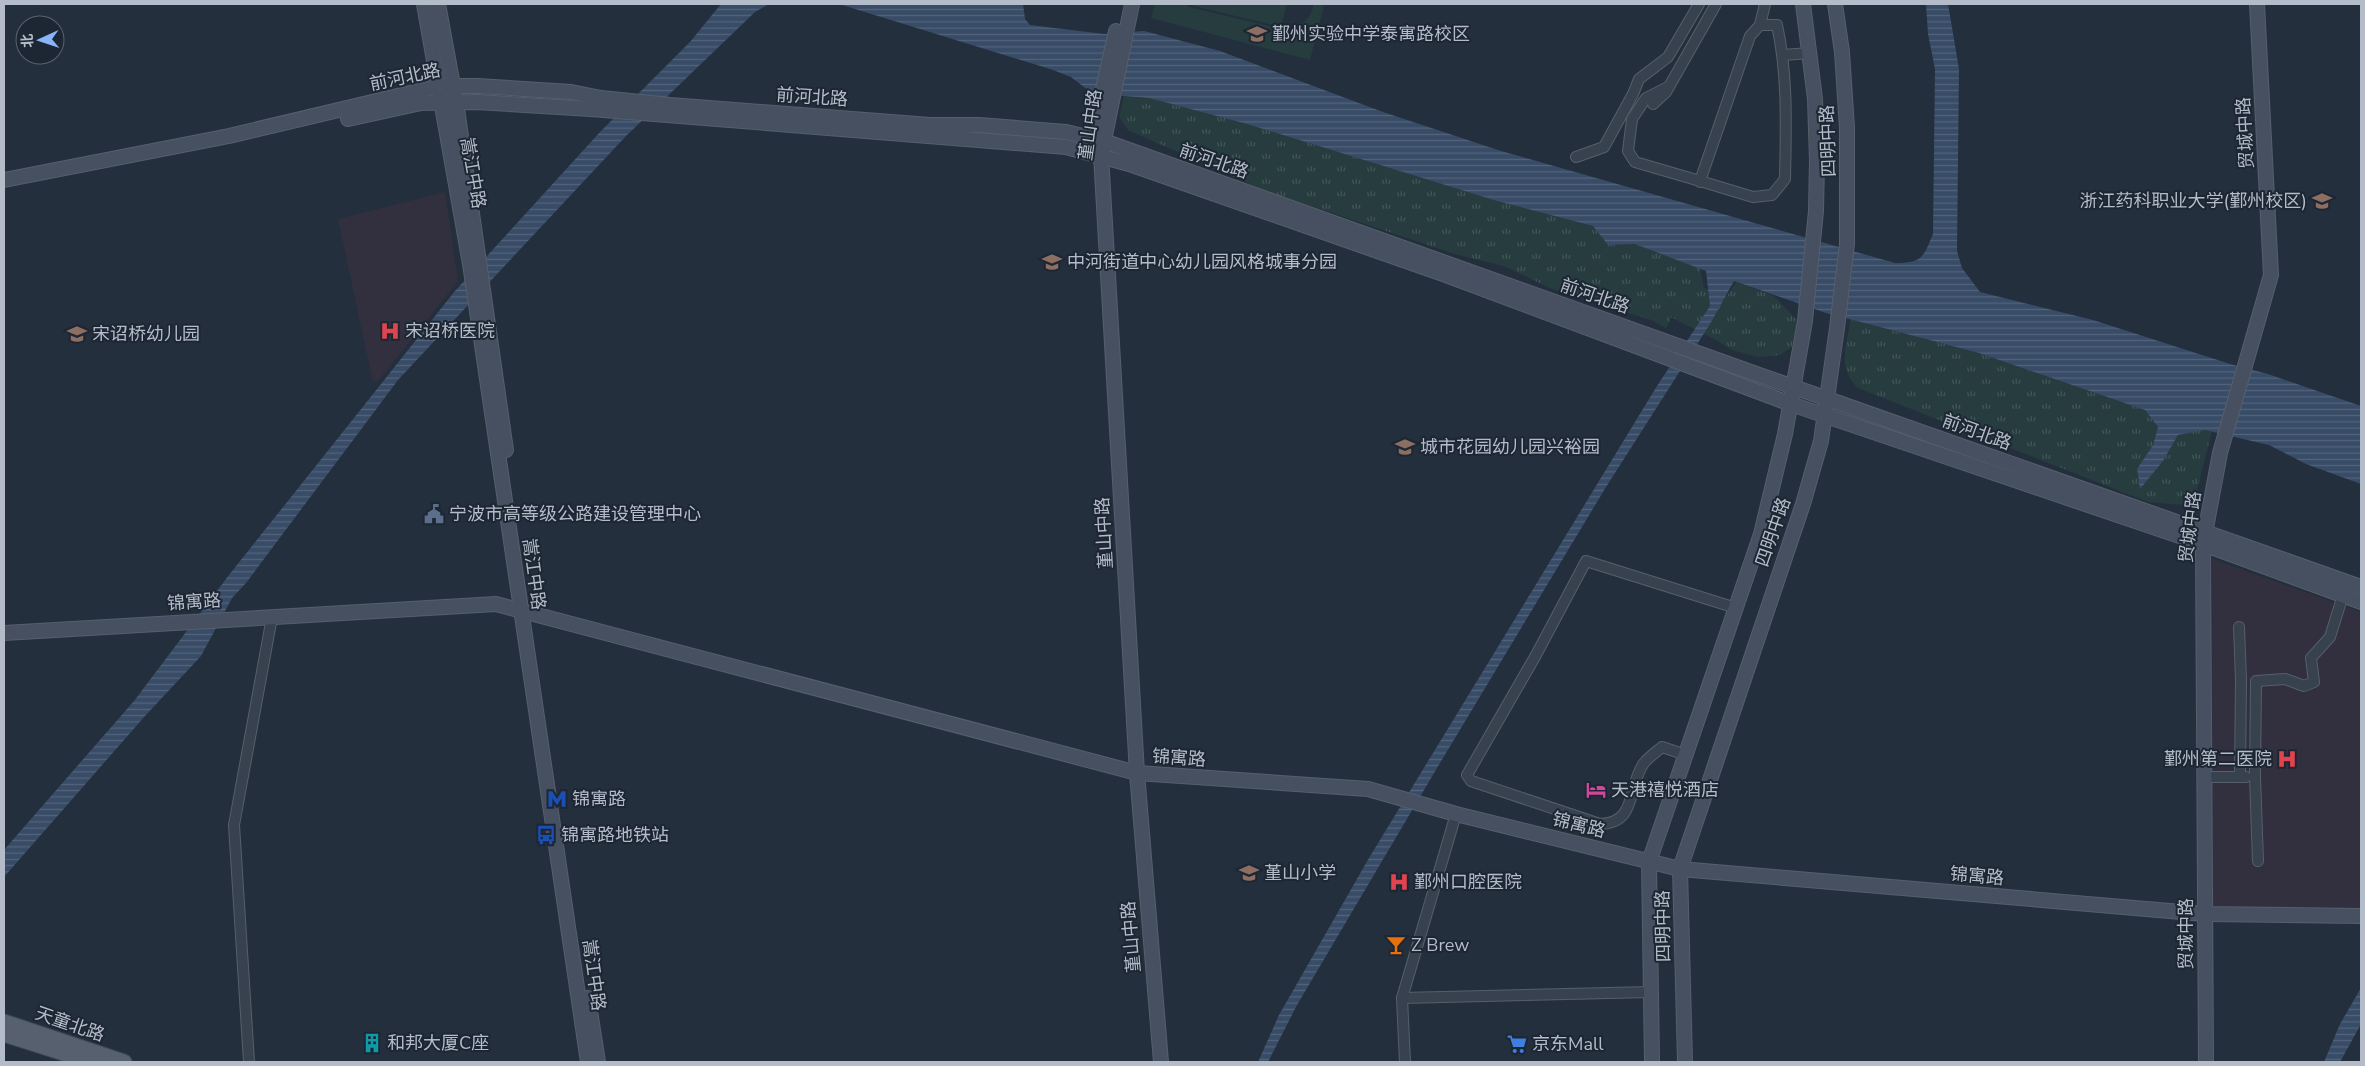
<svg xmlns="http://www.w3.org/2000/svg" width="2365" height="1066" font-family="'Nunito Sans','Noto Sans SC',sans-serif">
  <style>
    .medical { fill: #32303f }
    .grass { fill: url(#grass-tufts) }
    .pitch { fill: #263c3f }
    .water { fill: url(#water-rules) }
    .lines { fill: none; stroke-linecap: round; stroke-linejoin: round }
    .street-casing { stroke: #565f6c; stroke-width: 12 }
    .secondary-casing { stroke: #565f6c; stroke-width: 16 }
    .primary-casing { stroke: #414a57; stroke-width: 17 }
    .street { stroke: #38414e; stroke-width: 10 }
    .secondary { stroke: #465061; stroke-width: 14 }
    .primary { stroke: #56606e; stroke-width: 15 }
    .labels { text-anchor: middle; stroke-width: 4; stroke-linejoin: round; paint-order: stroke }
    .poi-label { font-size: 18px; fill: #b4bcc9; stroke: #1d2633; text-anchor: start }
    .street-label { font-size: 18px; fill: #b4bcc9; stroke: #1d2633 }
  </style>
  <defs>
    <pattern id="grass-tufts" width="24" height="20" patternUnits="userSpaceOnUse" patternTransform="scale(1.25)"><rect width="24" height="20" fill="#263c3f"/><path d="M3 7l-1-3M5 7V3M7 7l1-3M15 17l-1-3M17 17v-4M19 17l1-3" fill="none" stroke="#435659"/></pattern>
    <pattern id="water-rules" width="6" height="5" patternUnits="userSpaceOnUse" patternTransform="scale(1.25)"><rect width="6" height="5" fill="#394c67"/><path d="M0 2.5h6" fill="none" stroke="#53647b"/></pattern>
  </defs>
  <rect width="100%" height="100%" fill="#242f3e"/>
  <g class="medical">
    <polygon points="445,192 458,281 378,381 373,382 338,219"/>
    <polygon points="2212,559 2361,612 2361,909 2213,906"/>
  </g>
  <g class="grass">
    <polygon points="1124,96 1149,98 1247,124 1497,201 1593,226 1608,245 1635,244 1700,268 1704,288 1727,296 1736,282 1774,296 1797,320 1792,347 1780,355 1758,357 1732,350 1716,340 1671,317 1666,328 1651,320 1550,288 1504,266 1455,254 1266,191 1128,130 1119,117"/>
    <path d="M1851 320 1979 353 2145 410 2158 427 2153 445 2137 469 2140 488 2163 461 2178 435 2205 429 2212 431 2196 494 2185 505 2148 502 1858 388C1837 367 1846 346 1851 320Z"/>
  </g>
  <g class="pitch">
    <path d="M1155 4H1185L1189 7 1286 30C1301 27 1311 19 1314 4H1324C1322 16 1320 29 1308 34L1316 37 1310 60 1151 18Z"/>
    <polygon points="1194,4 1287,4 1281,27 1194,6"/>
  </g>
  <g class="water">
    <polygon points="721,4 769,4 755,12 626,136 398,380 246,583 232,598 201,656 145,716 4,877 4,850 134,701 229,575 455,291 600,132 690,42"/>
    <path d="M839 4H1023L1025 19 1030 25 1104 34 1144 31 1220 51 1383 112 1501 151 1895 263C1922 263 1923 258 1933 234L1935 69 1928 34 1926 4H1948L1959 69 1957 251 1962 268 1980 292 2093 320 2230 364 2268 374 2361 406V484L2306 464 2269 445 2205 430 2178 435 2163 461 2140 489 2137 469 2153 445 2158 427 2145 410 1979 353 1826 313 1734 281 1710 324 1606 487 1437 768 1297 1005 1268 1062H1258L1279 1015 1369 858 1657 386 1710 306 1706 271 1635 244 1608 245 1593 226 1497 201 1247 124 1149 98 1124 96 1088 90 1071 77 1053 70Z"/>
    <polygon points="2361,988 2361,1024 2340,1062 2324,1062 2340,1024"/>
  </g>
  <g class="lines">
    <defs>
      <g id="street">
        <polyline points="1760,25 1765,4"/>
        <polyline points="1783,55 1810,53"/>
        <path d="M1668 87 1646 98 1632 119 1628 151 1635 162 1700 181 1753 197 1772 195 1785 179C1786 128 1788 75 1777 25H1760L1750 36 1700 181V182"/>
        <polyline points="1653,104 1666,92 1716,4"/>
        <polyline points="1576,157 1604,147 1633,94 1639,79 1668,57 1699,4"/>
        <polyline points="2239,627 2241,680 2240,777"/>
        <path d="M1686 755 1662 747C1656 752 1649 757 1644 763 1627 786 1638 823 1600 824L1471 781 1467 775 1536 655 1586 561 1736 608"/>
        <polyline points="2204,777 2246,777"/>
        <polyline points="2258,861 2255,777 2256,681 2285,679 2304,686 2314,682 2311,658 2330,637 2343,595"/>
        <polyline points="1402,998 1651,992"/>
        <polyline points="249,1062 234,825 272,617"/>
        <polyline points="1405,1062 1402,998 1456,814"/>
      </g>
      <g id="secondary">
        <polyline points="424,4 470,264 588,1062"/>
        <polyline points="438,4 456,102 506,450"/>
        <polyline points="1132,4 1101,155 1137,773 1161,1062"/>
        <polyline points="348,119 421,103 477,102 591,109 1066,147 1129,164 1443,274 1791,404 2203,544 2361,602"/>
        <polyline points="1090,147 1116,31"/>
        <polyline points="4,180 229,136 440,86 478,86 571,92 601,98 670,105 930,125 979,125 1066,132 1104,141 1765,377 2361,587"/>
        <polyline points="4,633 496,604 1137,773 1368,789 1456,814 1680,869 2205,914 2361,916"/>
        <polyline points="588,998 598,1062"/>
        <polyline points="1652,1062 1649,862 1761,534 1785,434 1805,321 1816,211 1817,161 1815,99 1803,4"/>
        <polyline points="1685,1062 1680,869 1803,504 1821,441 1837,328 1847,244 1847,128 1842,52 1835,4"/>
        <polyline points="2206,1062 2203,544 2220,453 2271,275 2257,4"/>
      </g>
      <g id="primary">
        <polyline points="4,1022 124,1062"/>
        <polyline points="4,1034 92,1062"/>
      </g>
    </defs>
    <use href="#street" class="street-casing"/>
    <use href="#secondary" class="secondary-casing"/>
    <use href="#primary" class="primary-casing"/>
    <use href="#street" class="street"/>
    <use href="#secondary" class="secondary"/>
    <use href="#primary" class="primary"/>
  </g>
  <defs>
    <symbol id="school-bare" viewBox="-9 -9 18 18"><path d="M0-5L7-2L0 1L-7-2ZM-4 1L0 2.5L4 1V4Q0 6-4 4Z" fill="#8d6e63" stroke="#1d2633" stroke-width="2.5" paint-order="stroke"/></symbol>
    <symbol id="university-bare" viewBox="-9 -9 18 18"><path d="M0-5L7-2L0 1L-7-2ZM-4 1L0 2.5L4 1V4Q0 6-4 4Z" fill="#8d6e63" stroke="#1d2633" stroke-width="2.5" paint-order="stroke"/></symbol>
    <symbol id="hospital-bare" viewBox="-9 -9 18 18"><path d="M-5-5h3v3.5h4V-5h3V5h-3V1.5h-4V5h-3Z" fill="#e0444e" stroke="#1d2633" stroke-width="2.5" paint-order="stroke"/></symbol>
    <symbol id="civic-bare" viewBox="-9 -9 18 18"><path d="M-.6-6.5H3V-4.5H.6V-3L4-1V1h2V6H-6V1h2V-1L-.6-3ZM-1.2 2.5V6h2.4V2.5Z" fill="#5c6f8a" stroke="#1d2633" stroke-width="2.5" paint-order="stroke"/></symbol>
    <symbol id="hotel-bare" viewBox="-9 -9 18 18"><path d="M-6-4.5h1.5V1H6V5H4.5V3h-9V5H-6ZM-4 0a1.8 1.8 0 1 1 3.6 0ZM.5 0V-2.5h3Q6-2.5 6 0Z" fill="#d1479c" stroke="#1d2633" stroke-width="2.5" paint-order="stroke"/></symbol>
    <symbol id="metro-bare" viewBox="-9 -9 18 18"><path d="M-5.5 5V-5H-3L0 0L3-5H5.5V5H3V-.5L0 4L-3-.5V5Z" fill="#1a4fb4" stroke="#1d2633" stroke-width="2.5" paint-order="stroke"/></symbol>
    <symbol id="bus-bare" viewBox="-9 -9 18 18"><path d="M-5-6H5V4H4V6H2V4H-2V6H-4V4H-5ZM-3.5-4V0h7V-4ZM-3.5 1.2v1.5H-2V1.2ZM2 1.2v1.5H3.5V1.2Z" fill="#1a4fb4" stroke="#1d2633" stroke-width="2.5" paint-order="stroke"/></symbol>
    <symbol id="bar-bare" viewBox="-9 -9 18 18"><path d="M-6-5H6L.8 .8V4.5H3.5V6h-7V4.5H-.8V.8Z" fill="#e8710a" stroke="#1d2633" stroke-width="2.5" paint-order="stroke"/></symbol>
    <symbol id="building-bare" viewBox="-9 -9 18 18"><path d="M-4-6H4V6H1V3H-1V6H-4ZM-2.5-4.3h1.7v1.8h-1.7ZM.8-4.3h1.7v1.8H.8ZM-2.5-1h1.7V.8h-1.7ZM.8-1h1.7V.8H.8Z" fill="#0f9aa8" stroke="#1d2633" stroke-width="2.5" paint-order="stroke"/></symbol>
    <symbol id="supermarket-bare" viewBox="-9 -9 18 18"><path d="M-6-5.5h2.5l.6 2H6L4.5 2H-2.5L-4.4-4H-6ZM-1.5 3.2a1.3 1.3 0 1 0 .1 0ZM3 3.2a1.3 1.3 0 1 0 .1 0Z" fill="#3f7fe0" stroke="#1d2633" stroke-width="2.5" paint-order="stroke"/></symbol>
  </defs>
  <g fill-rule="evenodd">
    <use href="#school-bare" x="1243" y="20" width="28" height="28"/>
    <use href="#university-bare" x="2308" y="187" width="28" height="28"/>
    <use href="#school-bare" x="1038" y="248" width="28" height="28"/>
    <use href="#hospital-bare" x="376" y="317" width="28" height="28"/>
    <use href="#school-bare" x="63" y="320" width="28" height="28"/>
    <use href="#school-bare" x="1391" y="433" width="28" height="28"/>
    <use href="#civic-bare" x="420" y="500" width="28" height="28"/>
    <use href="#hospital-bare" x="2273" y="745" width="28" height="28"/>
    <use href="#hotel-bare" x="1582" y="776" width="28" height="28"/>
    <use href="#metro-bare" x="543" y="785" width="28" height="28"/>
    <use href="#bus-bare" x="532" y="821" width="28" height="28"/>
    <use href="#school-bare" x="1235" y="859" width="28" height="28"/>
    <use href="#hospital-bare" x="1385" y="868" width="28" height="28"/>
    <use href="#bar-bare" x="1382" y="931" width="28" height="28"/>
    <use href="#building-bare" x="358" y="1029" width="28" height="28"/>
    <use href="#supermarket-bare" x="1503" y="1030" width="28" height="28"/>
  </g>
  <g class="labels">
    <g class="poi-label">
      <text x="1272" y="40">鄞州实验中学泰寓路校区</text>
      <text x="2307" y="207" text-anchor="end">浙江药科职业大学(鄞州校区)</text>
      <text x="1067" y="268">中河街道中心幼儿园风格城事分园</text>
      <text x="405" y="337">宋诏桥医院</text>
      <text x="92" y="340">宋诏桥幼儿园</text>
      <text x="1420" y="453">城市花园幼儿园兴裕园</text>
      <text x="449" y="520">宁波市高等级公路建设管理中心</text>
      <text x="2272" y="765" text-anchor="end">鄞州第二医院</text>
      <text x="1611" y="796">天港禧悦酒店</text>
      <text x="572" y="805">锦寓路</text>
      <text x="561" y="841">锦寓路地铁站</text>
      <text x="1264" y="879">堇山小学</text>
      <text x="1414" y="888">鄞州口腔医院</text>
      <text x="1411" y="951">Z Brew</text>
      <text x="387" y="1049">和邦大厦C座</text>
      <text x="1532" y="1050">京东Mall</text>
    </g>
    <g class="street-label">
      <text transform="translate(405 77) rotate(-12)" y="6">前河北路</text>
      <text transform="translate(812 97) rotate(4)" y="6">前河北路</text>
      <text transform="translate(1090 125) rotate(-82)" y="6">堇山中路</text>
      <text transform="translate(2245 133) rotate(-93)" y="6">贸城中路</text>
      <text transform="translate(1828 141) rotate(-92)" y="6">四明中路</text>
      <text transform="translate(1214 161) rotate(19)" y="6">前河北路</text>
      <text transform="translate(473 173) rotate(80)" y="6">嵩江中路</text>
      <text transform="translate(1595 296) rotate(19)" y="6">前河北路</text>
      <text transform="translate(1977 432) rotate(20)" y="6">前河北路</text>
      <text transform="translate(2190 527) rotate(-83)" y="6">贸城中路</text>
      <text transform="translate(1773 532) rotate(-71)" y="6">四明中路</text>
      <text transform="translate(1104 533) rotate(-93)" y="6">堇山中路</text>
      <text transform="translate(534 574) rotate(82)" y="6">嵩江中路</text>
      <text transform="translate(194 602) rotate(-4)" y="6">锦寓路</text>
      <text transform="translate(1179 758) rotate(4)" y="6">锦寓路</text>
      <text transform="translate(1579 825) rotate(14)" y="6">锦寓路</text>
      <text transform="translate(1977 876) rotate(5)" y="6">锦寓路</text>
      <text transform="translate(1663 926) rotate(-91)" y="6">四明中路</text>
      <text transform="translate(2186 934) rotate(-90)" y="6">贸城中路</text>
      <text transform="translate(1131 937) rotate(-95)" y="6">堇山中路</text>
      <text transform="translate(594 975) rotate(82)" y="6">嵩江中路</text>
      <text transform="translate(70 1024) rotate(19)" y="6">天童北路</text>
    </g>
  </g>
  <rect width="2365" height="1066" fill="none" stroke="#b4bcc9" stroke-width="10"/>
  <g transform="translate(40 40) rotate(267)"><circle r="24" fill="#1d2633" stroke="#59626f"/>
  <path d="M0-4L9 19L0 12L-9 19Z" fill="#8ab4f8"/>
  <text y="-8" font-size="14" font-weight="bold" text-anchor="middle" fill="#b4bcc9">北</text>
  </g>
</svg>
